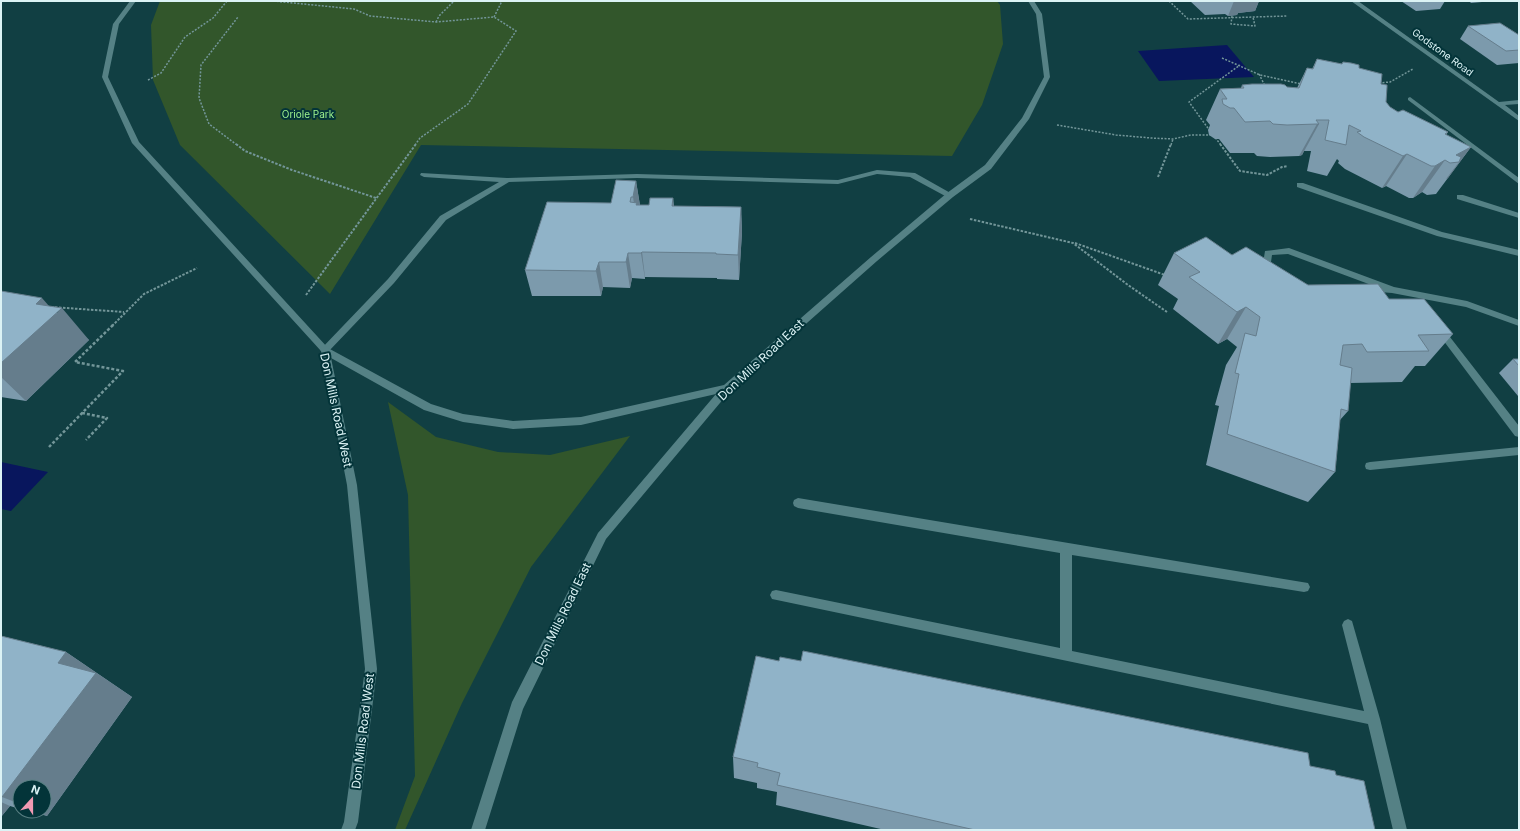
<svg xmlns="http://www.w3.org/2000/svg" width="1520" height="831" font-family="Inter,sans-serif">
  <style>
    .green { fill: #32562b }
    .water { fill: #08165d }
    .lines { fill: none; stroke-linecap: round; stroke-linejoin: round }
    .path-far2 { stroke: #739699; stroke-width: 1.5; stroke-dasharray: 2 1.5; stroke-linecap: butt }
    .path-far1 { stroke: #739699; stroke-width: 2; stroke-dasharray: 2.5 1.5; stroke-linecap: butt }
    .path { stroke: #739699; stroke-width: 2.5; stroke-dasharray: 3 2; stroke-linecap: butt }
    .lane { fill: #558185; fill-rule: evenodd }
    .street { fill: #558185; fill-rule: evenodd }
    .secondary { fill: #558185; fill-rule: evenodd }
    .wall { fill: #7c9aac }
    .shaded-wall { fill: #657d8c }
    .building { fill: #90b3c8; stroke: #657d8c }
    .labels { text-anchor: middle; stroke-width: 4; stroke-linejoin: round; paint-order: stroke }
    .far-street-label { font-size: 10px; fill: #dcf3f5; stroke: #033439 }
    .far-park-label { font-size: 10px; fill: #9ef28d; stroke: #033439 }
    .street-label { font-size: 12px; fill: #dcf3f5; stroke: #033439 }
  </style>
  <rect width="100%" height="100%" fill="#113f43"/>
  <g class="green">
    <polygon points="160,1 997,1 1000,5 1003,44 982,105 952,156 421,145 330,294 180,145 153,80 151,25"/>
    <polygon points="388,402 436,437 498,452 550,455 630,436 531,567 462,703 405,830 395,830 415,776 408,495"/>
  </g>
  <g class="water">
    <polygon points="1227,45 1254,77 1159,81 1138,51"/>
    <polygon points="1,462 48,472 11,511 1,509"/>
  </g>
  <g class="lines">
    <g class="path-far2">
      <polyline points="273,1 354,9 370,16 436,22 494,17 516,31 468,104 420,138 415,145"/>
      <polyline points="1169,1 1188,19 1287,16"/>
      <polyline points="1232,16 1231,24 1255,26 1253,17"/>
      <polyline points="494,17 502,1"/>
      <polyline points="436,22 439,16 454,1"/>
      <polyline points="1222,58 1260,75 1301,84"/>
      <polyline points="1259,74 1265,86"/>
      <polyline points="148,80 161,73 185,37 213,18 227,1"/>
      <polyline points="1379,83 1390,82 1413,69"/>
      <polyline points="1057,125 1116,135 1151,138 1173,139 1191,135 1213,135 1221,145"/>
      <polyline points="1210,131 1189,102 1240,65"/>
      <polyline points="237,145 209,124 199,98 201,65 238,17"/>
      <polyline points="1171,145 1173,139"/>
    </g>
    <g class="path-far1">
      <polyline points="236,144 245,151 292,170 376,198"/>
      <polyline points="1220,144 1240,171 1267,175 1282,167 1288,166"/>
      <polyline points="1158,177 1171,144"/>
      <polyline points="970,219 1073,243 1128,285 1167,312"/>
      <polyline points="1075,243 1165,275"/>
      <polyline points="306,295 416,144"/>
      <polyline points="51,307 124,312"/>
      <polyline points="112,326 144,294 197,268"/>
    </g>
    <g class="path">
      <polyline points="82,413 107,418 86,440"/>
      <polyline points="49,447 123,371 75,362 113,325"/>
    </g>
    <g class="lane">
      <polygon points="1410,97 1519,178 1519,184 1408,100 1408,98"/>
      <polygon points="877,170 915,173 954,195 950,197 947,197 910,177 877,174 838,184 637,178 509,182 446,220 394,283 328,352 325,353 320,350 388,279 440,216 499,182 424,177 420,175 421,173 507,178 637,174 838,180"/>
      <polygon points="1297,183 1303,183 1442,232 1519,250 1519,256 1437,236 1297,187"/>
      <polygon points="1457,195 1463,195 1519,213 1519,218 1457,199"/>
      <polygon points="1289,248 1394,287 1467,301 1519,320 1519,326 1466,307 1392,293 1367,291 1366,289 1367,287 1374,286 1288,254 1272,255 1270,269 1273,272 1269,275 1262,270 1265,251"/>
      <polygon points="1440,327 1443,328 1519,426 1519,437 1515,436 1437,332 1435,330 1437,328"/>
      <polygon points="1519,447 1519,455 1370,470 1366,469 1365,466 1366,463 1370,462"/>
      <polygon points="798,498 1308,583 1310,587 1308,591 1304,592 1072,555 1072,651 1364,711 1342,625 1344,621 1348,619 1352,621 1380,719 1407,830 1393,830 1368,724 772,599 770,595 772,591 776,590 1060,648 1060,553 798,508 794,506 793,503 794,500"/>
    </g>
    <polygon class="street" points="1351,1 1358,1 1499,102 1519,100 1519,104 1505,105 1519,116 1519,121"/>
    <polygon class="secondary" points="130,1 136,1 119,24 108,77 139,142 328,348 431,404 463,414 513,421 581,417 724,385 871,257 947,193 985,165 1022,118 1044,77 1036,14 1028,1 1034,1 1042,14 1050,77 1029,119 991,169 953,197 877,261 730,391 606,539 523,709 485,830 471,830 512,702 598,533 716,394 581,425 513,429 463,422 424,410 331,358 357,485 377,669 358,822 355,830 341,830 344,822 365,669 347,485 321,351 132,143 102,77 113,24"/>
  </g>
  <g class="wall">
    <polygon points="1190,1 1259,1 1255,11 1238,13 1237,15 1228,16 1225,14 1205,15"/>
    <polygon points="1401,1 1445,1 1440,9 1416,11"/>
    <polygon points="1469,1 1482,1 1482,2 1471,3"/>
    <polygon points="1468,26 1519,35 1519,63 1497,65 1460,39"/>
    <polygon points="1317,59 1342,64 1343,62 1359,68 1381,84 1386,102 1390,107 1398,112 1448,132 1446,135 1471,147 1436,194 1427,195 1422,192 1413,198 1409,198 1386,186 1382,188 1345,169 1338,163 1339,161 1337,159 1327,176 1307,171 1311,151 1304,151 1302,155 1299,156 1270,157 1257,156 1254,153 1230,153 1219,139 1215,139 1209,135 1208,130 1210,125 1206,120 1220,89 1241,88 1242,85 1297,88 1307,68 1312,69"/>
    <polygon points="636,181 640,205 649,205 673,198 674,206 741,207 742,232 739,280 717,279 717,278 645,277 645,279 632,278 630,288 603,287 601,296 532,296 525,270 611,203"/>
    <polygon points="1174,253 1232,255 1308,285 1389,299 1453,334 1425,366 1415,366 1402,382 1350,383 1348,411 1340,420 1335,472 1308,502 1206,465 1219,406 1215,405 1226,365 1237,347 1227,339 1218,344 1173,309 1178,299 1158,285"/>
    <polygon points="1,291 48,306 89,340 26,401 1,397"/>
    <polygon points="1513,359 1519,359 1519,396 1518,396 1499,373"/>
    <polygon points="1,636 66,652 132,697 47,816 29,811 44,811 20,787 20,809 10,806 1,817"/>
    <polygon points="733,757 1310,766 1336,775 1375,830 885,830 776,805 777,792 757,788 757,783 734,778"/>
  </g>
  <g class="shaded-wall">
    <polygon points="1234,1 1259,1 1255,11 1238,13 1237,15 1228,16"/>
    <polygon points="1317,124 1319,124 1302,155 1299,156"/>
    <polygon points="1471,147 1448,178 1446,179 1459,162 1456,155"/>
    <polygon points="1407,154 1386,186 1382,188 1403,156"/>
    <polygon points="1445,160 1422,192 1413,198 1435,166"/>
    <polygon points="636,181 640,206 637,222 633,197"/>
    <polygon points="673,198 675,223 672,206"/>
    <polygon points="741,207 742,232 739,280 738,255"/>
    <polygon points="642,252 645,277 645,279 641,253"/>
    <polygon points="628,253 632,278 630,288 626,262"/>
    <polygon points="599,262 603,287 601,296 596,271"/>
    <polygon points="42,298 56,314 62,308 89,340 26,401 1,377 1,363 36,304"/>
    <polygon points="1246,307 1227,339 1218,344 1237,312"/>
    <polygon points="66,652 132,697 47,816 36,811 44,811 44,787 20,787 20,804 2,797 58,663"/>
    <polygon points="1,802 10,806 1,817"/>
  </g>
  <g class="building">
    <polygon points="1500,23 1519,35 1519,50 1506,51 1468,26"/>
    <polygon points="1317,59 1342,64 1343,62 1351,63 1359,65 1359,68 1382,74 1381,84 1387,85 1387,87 1386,102 1390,107 1398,112 1403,110 1448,132 1445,134 1471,147 1456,155 1461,157 1459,162 1450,163 1445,160 1435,166 1431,166 1407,154 1403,156 1364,137 1357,132 1361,131 1349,125 1346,145 1325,140 1329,120 1316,120 1319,124 1317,124 1287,125 1273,124 1270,121 1245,122 1234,108 1230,108 1223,104 1222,99 1227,99 1220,89 1244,88 1242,85 1252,84 1281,84 1285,85 1287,87 1299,88 1307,68 1313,69"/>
    <polygon points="616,180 636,181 633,197 631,197 630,202 637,203 636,205 649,205 650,198 673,198 672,206 741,207 738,255 716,254 716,253 642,252 641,253 628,253 626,262 599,262 596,271 525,270 547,202 611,203"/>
    <polygon points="1206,237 1232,255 1246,247 1308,285 1378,284 1389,299 1424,299 1453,334 1418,335 1429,351 1367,352 1362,344 1343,345 1340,365 1352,368 1348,411 1341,409 1335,472 1227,434 1239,374 1235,373 1245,333 1256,336 1260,317 1246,307 1237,312 1189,277 1200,272 1174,253"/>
    <polygon points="1,291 42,298 36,304 62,308 1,363"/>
    <polygon points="1513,359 1519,359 1519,366"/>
    <polygon points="1,636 66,652 58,663 96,673 2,797 1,796"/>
    <polygon points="803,651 1308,753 1310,766 1335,771 1336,775 1364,781 1375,830 975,830 777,785 780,773 757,767 758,763 733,757 756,656 779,661 780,657 801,661"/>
  </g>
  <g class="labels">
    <g class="far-street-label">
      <text transform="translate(1443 52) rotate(36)" y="4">Godstone Road</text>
    </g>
    <g class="far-park-label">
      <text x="308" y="118">Oriole Park</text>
    </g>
    <g class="street-label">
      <text transform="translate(761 360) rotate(-43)" y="4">Don Mills Road East</text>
      <text transform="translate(336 410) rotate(78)" y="4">Don Mills Road West</text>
      <text transform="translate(563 614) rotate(-64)" y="4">Don Mills Road East</text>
      <text transform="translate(363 731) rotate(-83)" y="4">Don Mills Road West</text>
    </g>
  </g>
  <rect width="1520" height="831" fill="none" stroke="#dcf3f5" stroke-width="4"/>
  <g transform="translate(32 799) rotate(21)"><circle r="19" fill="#033439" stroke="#5a8084"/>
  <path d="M0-3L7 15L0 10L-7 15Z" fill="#f19ab3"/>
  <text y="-6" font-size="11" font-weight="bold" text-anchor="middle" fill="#dcf3f5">N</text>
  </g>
</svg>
